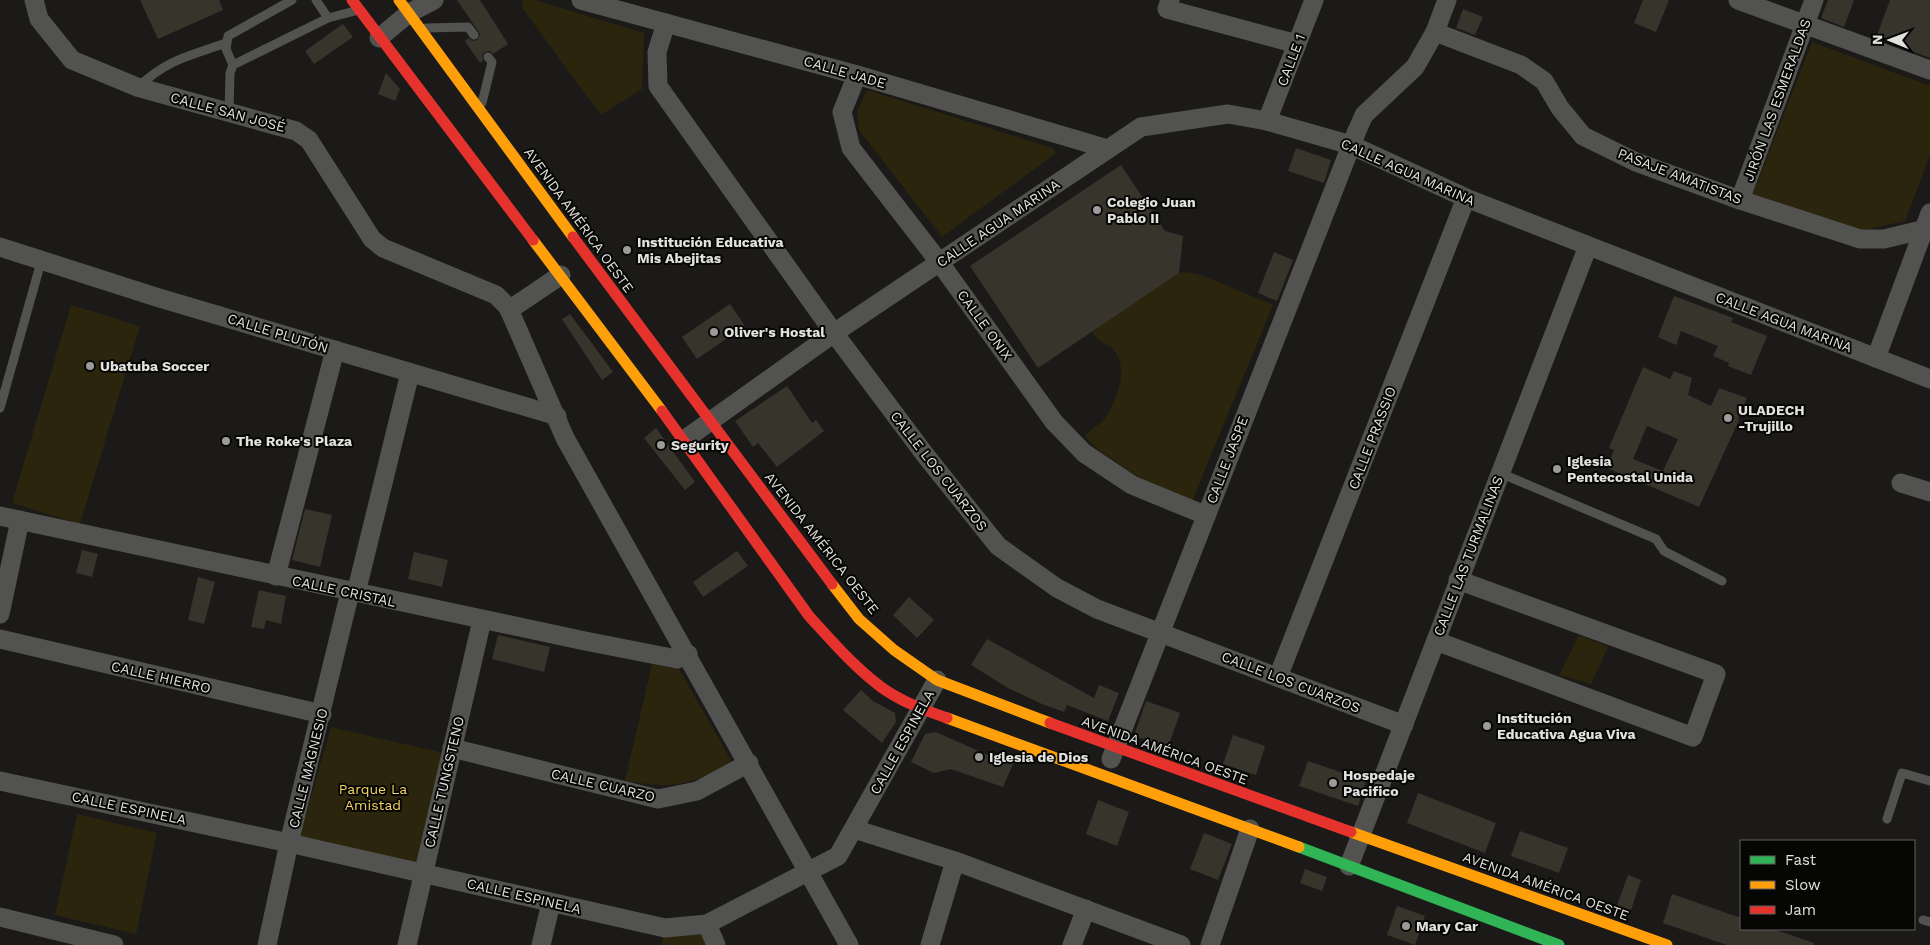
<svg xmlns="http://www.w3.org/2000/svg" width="1930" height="945" font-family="'Work Sans',sans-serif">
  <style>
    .green { fill: #2b250d }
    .building { fill: #37342b; fill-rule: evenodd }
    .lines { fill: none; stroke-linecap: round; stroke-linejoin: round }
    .lane { stroke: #525250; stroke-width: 9 }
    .street { stroke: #525250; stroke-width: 19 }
    .fast { stroke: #30b455; stroke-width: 11 }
    .slow { stroke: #ff9f0a; stroke-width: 11 }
    .jam { stroke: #e5322d; stroke-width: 11 }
    .poi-dot { fill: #9c9b99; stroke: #060605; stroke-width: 2 }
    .labels { text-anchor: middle; stroke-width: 4; stroke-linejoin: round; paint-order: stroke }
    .street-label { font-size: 14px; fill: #e1e1de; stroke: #060605 }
    .poi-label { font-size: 14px; font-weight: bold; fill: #e1e1de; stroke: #060605; text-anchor: start }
    .park-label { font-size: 14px; fill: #f1d55f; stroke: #060605 }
  </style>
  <rect width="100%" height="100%" fill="#1b1a18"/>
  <g class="green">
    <polygon points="522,0 534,0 644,33 642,89 601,115 523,9"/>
    <polygon points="1812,42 1930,86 1930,155 1905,221 1854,232 1752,196"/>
    <polygon points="867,90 1052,148 1056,153 942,237 859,130 857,111"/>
    <path d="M1186 272 1201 275 1273 305 1192 501 1146 482 1097 449 1085 436C1090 429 1100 425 1105 418 1117 400 1130 368 1113 349 1106 342 1100 344 1092 332 1117 313 1154 275 1186 272Z"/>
    <polygon points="71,305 140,326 80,524 12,503"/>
    <polygon points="1579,635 1608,647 1591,684 1559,675"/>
    <path d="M652 664 679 669 732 762C688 786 675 789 625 781Z"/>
    <polygon points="331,727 443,753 417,868 299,839"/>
    <polygon points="77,814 157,833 136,934 55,915"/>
    <polygon points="707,924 716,945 661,945 665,928"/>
  </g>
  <g class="building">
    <polygon points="140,0 219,0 223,10 158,39"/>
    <polygon points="457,0 480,0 508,44 493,54 490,51 485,52 482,55 483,61 480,63 465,41 469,38 472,41 477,40 480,34"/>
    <polygon points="1643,0 1669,0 1656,32 1634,23"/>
    <polygon points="1828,0 1854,0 1844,27 1821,18"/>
    <polygon points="1890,0 1930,0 1930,58 1876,38"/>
    <polygon points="1463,9 1483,17 1475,35 1456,28"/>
    <polygon points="343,24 353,37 314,64 305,51"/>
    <polygon points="386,73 400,89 395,101 378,94"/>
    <polygon points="1296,148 1331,160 1324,183 1288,171"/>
    <polygon points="1121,165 1165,231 1183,236 1179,273 1038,368 970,266"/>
    <polygon points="1274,252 1293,260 1277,301 1258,293"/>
    <polygon points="1674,296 1733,318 1731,322 1767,336 1751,375 1728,366 1729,363 1713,356 1718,346 1681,331 1676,345 1658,337"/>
    <polygon points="730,304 745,326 697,359 682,337"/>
    <polygon points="570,314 613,372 602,380 562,319"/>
    <path d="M1643 367 1670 379 1674 371 1692 378 1688 395 1711 406 1719 388 1747 398 1738 419 1739 420 1699 507 1607 468 1614 450 1609 448ZM1647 426 1678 439 1663 471 1633 459Z"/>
    <polygon points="787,386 812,423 816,420 824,431 777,467 758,443 753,447 735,421"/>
    <polygon points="656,428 695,482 685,490 644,438"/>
    <polygon points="305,509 332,515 320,567 292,560"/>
    <polygon points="82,550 98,554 92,577 76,573"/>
    <polygon points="737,551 748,566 703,597 693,582"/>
    <polygon points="414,552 448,560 442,587 408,579"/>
    <polygon points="198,577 215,582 204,624 188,620"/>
    <polygon points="259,590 286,596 281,624 266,620 264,629 251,627"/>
    <polygon points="909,597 934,620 917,638 893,615"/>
    <polygon points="498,635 550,647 544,672 492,659"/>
    <polygon points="987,639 1094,698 1099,685 1119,693 1108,721 1067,705 1064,712 1042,704 1008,688 971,665"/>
    <polygon points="861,690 873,701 895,713 896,722 882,743 843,710"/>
    <polygon points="1146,701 1180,713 1168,747 1134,736"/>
    <polygon points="936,732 985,754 1014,762 1003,787 951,769 934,773 911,762 925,734"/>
    <polygon points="1233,735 1265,746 1256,775 1223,764"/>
    <polygon points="1308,761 1366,781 1358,806 1299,786"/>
    <polygon points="1418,793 1496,823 1485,853 1407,823"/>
    <polygon points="1098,800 1129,812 1117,846 1086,834"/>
    <polygon points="1520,831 1568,848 1559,873 1511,856"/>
    <polygon points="1204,833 1232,844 1218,880 1190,869"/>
    <polygon points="1305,869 1327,877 1322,891 1300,883"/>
    <polygon points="1628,875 1641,880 1631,910 1617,905"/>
    <polygon points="1672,894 1741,918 1741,929 1773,929 1814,943 1813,945 1727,945 1663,923"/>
    <polygon points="1397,906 1425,916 1415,945 1387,935"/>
  </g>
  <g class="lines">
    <g class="lane">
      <polyline points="316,0 328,18 355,11"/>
      <polyline points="426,28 468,27 474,35"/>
      <polyline points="233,65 226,49 228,36 292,0"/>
      <path d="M138 87C168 59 189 56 226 43"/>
      <polyline points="482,103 492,62 488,57"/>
      <polyline points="229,112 230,73 233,65 328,18"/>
      <polyline points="0,408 41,262"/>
      <polyline points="1500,473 1656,539 1664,551 1722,581"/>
      <polyline points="1887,819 1902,773 1930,781"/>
      <polyline points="1923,920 1930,922"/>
    </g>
    <g class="street">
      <polyline points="34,0 39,19 72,60 137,87 296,131 309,140 372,239 383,248 496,295 508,307 565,438 849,945"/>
      <polyline points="581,0 857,75 1108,149"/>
      <polyline points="1170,0 1167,9 1297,44"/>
      <polyline points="1738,0 1930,70"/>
      <polyline points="666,23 657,52 658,86 834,333 926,456 998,546 1057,588 1097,609 1404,725"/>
      <polyline points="1435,32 1521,65 1544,81 1560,108 1583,136 1636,162 1740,200 1860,239 1884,239 1930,228"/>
      <polyline points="379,38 409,13 434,0"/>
      <polyline points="857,75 842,112 851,148 940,263 1054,422 1084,453 1132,485 1205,515"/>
      <polyline points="1267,121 1314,0"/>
      <polyline points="1740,200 1814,0"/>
      <polyline points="0,247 156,297 557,416"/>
      <polyline points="509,310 561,275"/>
      <polyline points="1876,358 1930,213"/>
      <polyline points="684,440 834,333 1141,127 1228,114 1267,121 1351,145 1466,198 1930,379"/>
      <polyline points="1901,483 1930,492"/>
      <polyline points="0,516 585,641 677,659 688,654"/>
      <polyline points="276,576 335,350"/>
      <polyline points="356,593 410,373"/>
      <polyline points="0,614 20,520"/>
      <polyline points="0,639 322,714"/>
      <polyline points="1436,641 1693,737 1716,674 1458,580"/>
      <polyline points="1278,677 1466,198"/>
      <polyline points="452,748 658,799 697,791 749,763"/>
      <polyline points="1111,759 1356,133 1364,115 1415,67 1435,32 1447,0"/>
      <polyline points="0,781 289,843 665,928 707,924 838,856 937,680"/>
      <polyline points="854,829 955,861 1181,945"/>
      <polyline points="1349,866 1588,246"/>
      <polyline points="0,917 114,945"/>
      <polyline points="707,924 716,945"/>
      <polyline points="267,945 289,843 350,592"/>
      <polyline points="407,945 482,620"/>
      <polyline points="541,945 551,903"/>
      <polyline points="930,945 955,861"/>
      <polyline points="1072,945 1086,909"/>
      <polyline points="1210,945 1250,829"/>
    </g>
    <polyline class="fast" points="1299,847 1559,945"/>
    <g class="slow">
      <polyline points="399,0 573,237"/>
      <polyline points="533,240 662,411"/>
      <polyline points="832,584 859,619 894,650 937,680 1050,723"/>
      <polyline points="947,718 1299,847"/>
      <polyline points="1351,832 1667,945"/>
    </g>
    <g class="jam">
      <polyline points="352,0 533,240"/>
      <polyline points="573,237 832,584"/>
      <path d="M662 411 809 616C831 640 854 667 881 687 900 701 924 710 947 718"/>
      <polyline points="1050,723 1351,832"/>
    </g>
  </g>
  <g class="poi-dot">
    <circle cx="1097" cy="210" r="5"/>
    <circle cx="627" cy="250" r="5"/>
    <circle cx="714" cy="332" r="5"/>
    <circle cx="90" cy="366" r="5"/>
    <circle cx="1728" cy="418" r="5"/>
    <circle cx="226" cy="441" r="5"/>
    <circle cx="661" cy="445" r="5"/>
    <circle cx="1557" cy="469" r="5"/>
    <circle cx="1487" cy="726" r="5"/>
    <circle cx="979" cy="757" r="5"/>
    <circle cx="1333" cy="783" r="5"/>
    <circle cx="1406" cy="926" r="5"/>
  </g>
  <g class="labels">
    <g class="street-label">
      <text transform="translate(1291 60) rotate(-69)" y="5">CALLE 1</text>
      <text transform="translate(845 72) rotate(16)" y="5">CALLE JADE</text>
      <text transform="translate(1777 100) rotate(-70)" y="5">JIRÓN LAS ESMERALDAS</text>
      <text transform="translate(228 112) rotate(15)" y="5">CALLE SAN JOSÉ</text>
      <text transform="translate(1408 172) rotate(24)" y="5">CALLE AGUA MARINA</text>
      <text transform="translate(1680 176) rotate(21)" y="5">PASAJE AMATISTAS</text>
      <text transform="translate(579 220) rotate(54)" y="5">AVENIDA AMÉRICA OESTE</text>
      <text transform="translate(998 223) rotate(-34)" y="5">CALLE AGUA MARINA</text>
      <text transform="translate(1784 322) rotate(21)" y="5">CALLE AGUA MARINA</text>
      <text transform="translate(985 325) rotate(54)" y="5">CALLE ONIX</text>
      <text transform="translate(278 333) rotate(17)" y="5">CALLE PLUTÓN</text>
      <text transform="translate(1372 438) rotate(-69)" y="5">CALLE PRASSIO</text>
      <text transform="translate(1227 460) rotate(-69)" y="5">CALLE JASPE</text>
      <text transform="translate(939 471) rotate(52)" y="5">CALLE LOS CUARZOS</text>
      <text transform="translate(822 543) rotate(52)" y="5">AVENIDA AMÉRICA OESTE</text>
      <text transform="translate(1468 556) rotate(-69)" y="5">CALLE LAS TURMALINAS</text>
      <text transform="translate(344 591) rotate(12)" y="5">CALLE CRISTAL</text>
      <text transform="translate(161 677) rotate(13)" y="5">CALLE HIERRO</text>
      <text transform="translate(1291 682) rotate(21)" y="5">CALLE LOS CUARZOS</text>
      <text transform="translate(902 742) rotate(-61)" y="5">CALLE ESPINELA</text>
      <text transform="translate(1165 750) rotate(20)" y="5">AVENIDA AMÉRICA OESTE</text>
      <text transform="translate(308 768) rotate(-76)" y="5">CALLE MAGNESIO</text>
      <text transform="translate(444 782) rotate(-77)" y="5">CALLE TUNGSTENO</text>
      <text transform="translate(603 785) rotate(13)" y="5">CALLE CUARZO</text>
      <text transform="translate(129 808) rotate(12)" y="5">CALLE ESPINELA</text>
      <text transform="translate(1546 886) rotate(20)" y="5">AVENIDA AMÉRICA OESTE</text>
      <text transform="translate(524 896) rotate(13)" y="5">CALLE ESPINELA</text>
    </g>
    <g class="poi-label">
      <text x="1107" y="207">Colegio Juan<tspan x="1107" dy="16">Pablo II</tspan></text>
      <text x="637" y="247">Institución Educativa<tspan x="637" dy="16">Mis Abejitas</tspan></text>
      <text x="724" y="337">Oliver's Hostal</text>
      <text x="100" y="371">Ubatuba Soccer</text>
      <text x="1738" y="415">ULADECH<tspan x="1738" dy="16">-Trujillo</tspan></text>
      <text x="236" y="446">The Roke's Plaza</text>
      <text x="671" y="450">Segurity</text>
      <text x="1567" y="466">Iglesia<tspan x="1567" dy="16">Pentecostal Unida</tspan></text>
      <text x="1497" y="723">Institución<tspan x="1497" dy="16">Educativa Agua Viva</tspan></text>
      <text x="989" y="762">Iglesia de Dios</text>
      <text x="1343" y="780">Hospedaje<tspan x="1343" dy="16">Pacifico</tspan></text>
      <text x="1416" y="931">Mary Car</text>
    </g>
    <g class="park-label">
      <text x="373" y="794">Parque La<tspan x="373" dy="16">Amistad</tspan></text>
    </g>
  </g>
  <rect x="1740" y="840" width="175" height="90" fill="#060605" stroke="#5e5e5c"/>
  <rect x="1750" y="856" width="25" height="8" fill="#30b455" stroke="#5e5e5c"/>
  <text x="1785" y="865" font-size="15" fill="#e1e1de">Fast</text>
  <rect x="1750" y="881" width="25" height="8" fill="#ff9f0a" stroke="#5e5e5c"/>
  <text x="1785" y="890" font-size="15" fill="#e1e1de">Slow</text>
  <rect x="1750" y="906" width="25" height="8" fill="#e5322d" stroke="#5e5e5c"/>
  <text x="1785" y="915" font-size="15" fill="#e1e1de">Jam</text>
  <g transform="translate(1890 40) rotate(271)" stroke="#060605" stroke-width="4" paint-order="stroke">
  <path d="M0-4L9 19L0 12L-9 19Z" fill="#e1e1de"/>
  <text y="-8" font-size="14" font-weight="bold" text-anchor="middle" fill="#e1e1de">N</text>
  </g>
</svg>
